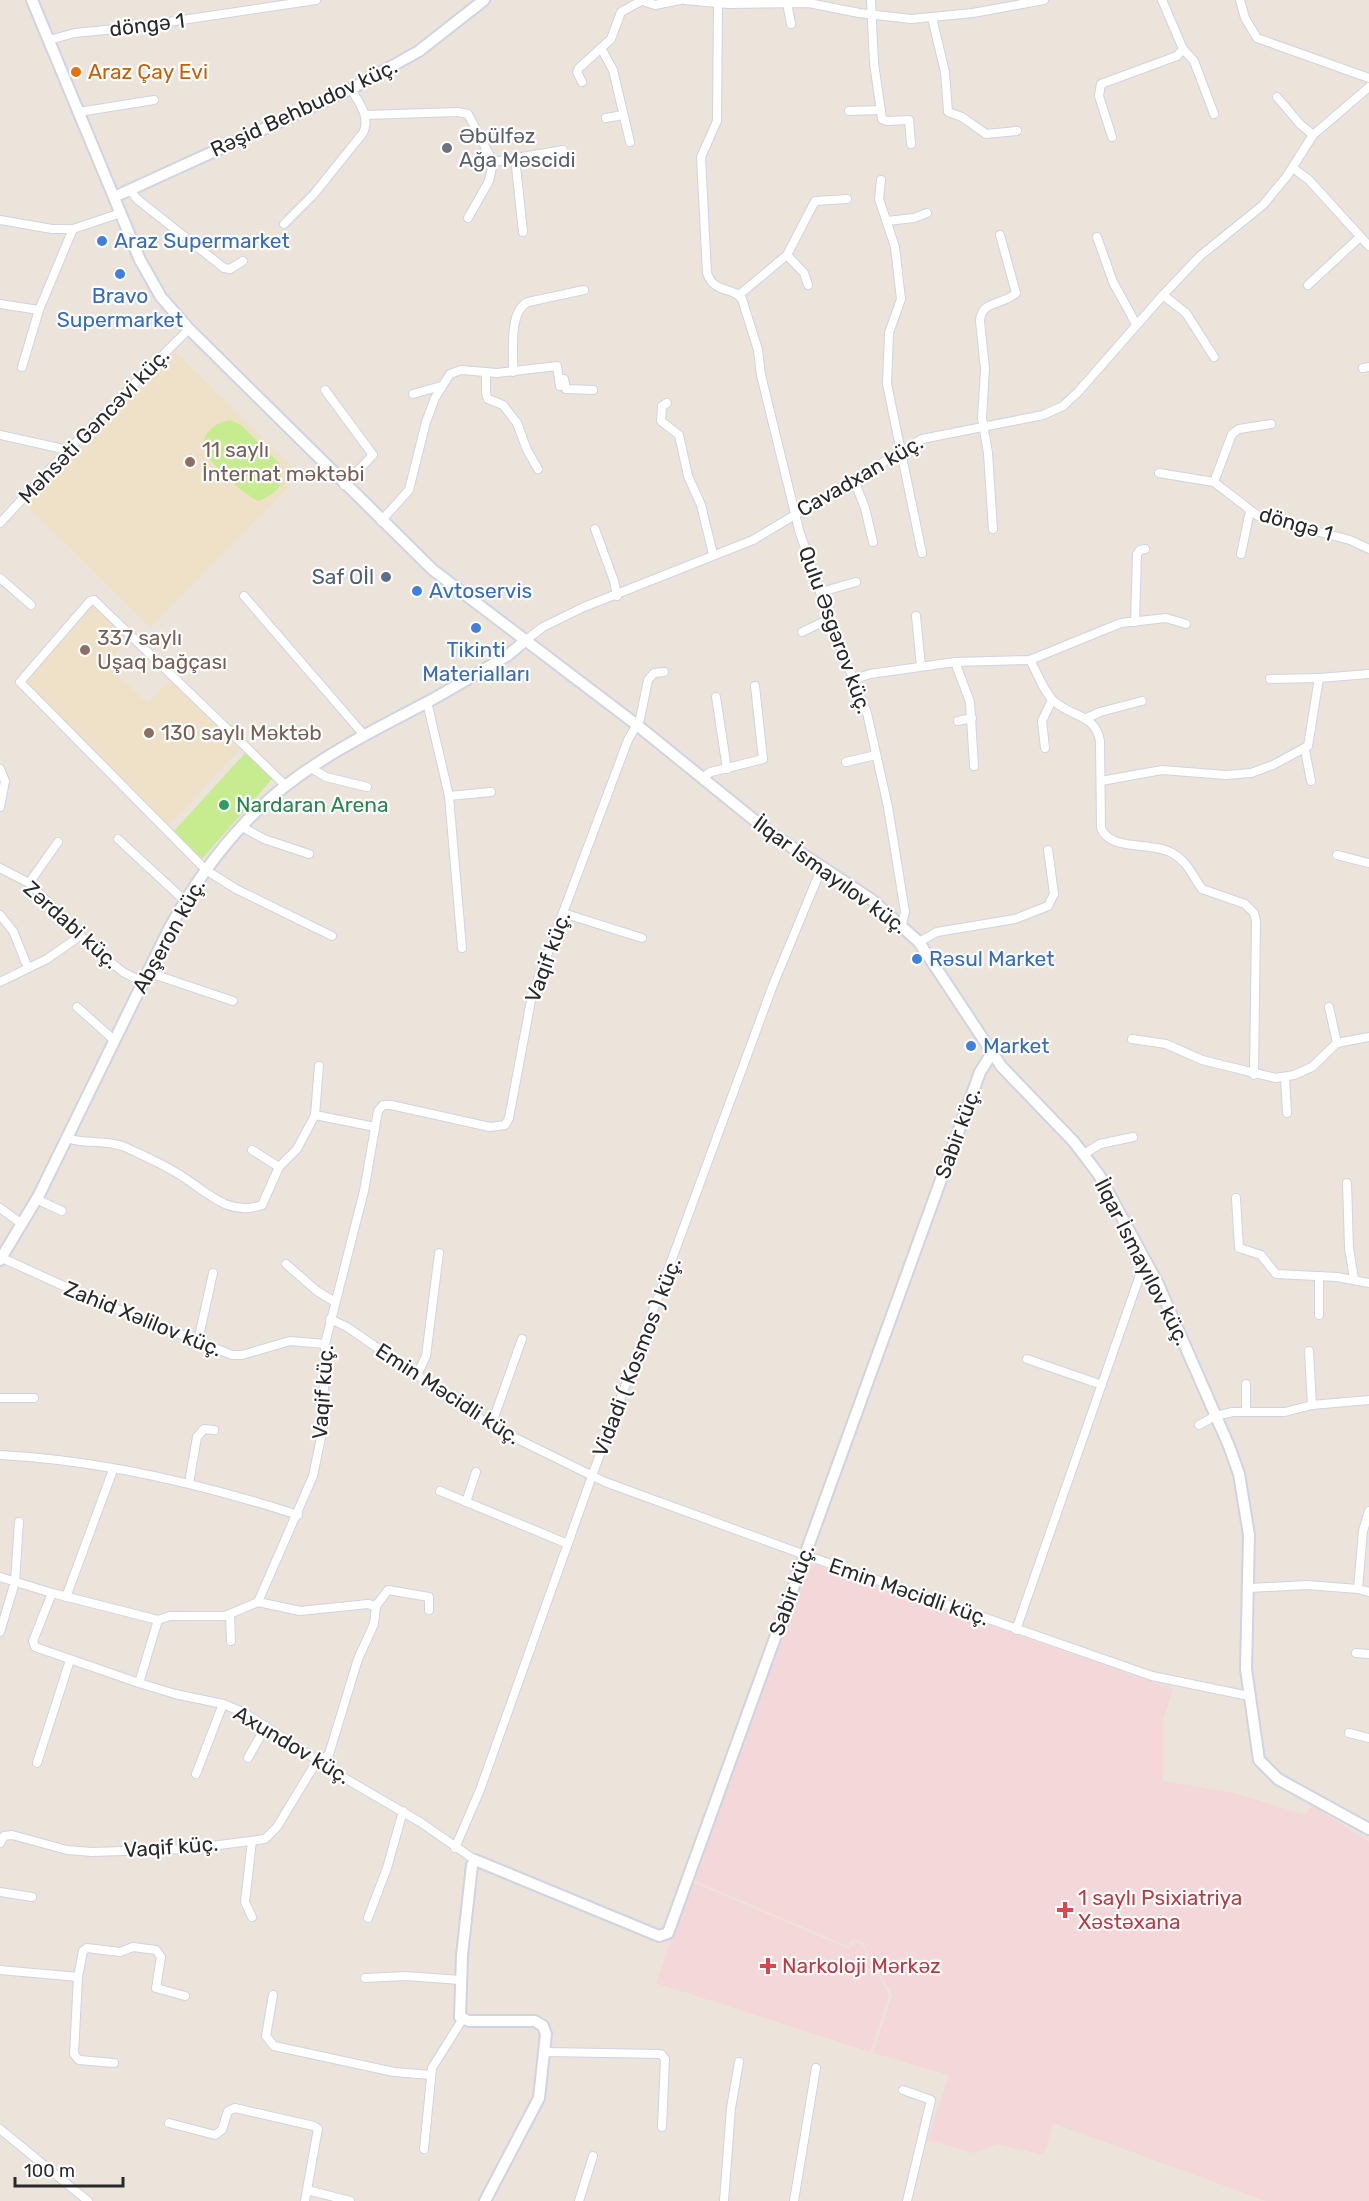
<svg xmlns="http://www.w3.org/2000/svg" width="1369" height="2201" font-family="Rubik,sans-serif">
  <style>
    .education { fill: #eee1c8 }
    .medical { fill: #f3d7d9 }
    .pitch { fill: #c7ec8f }
    .lines { fill: none; stroke-linecap: round; stroke-linejoin: round }
    .street-casing { stroke: #cfd3e2; stroke-width: 10 }
    .secondary-casing { stroke: #cfd3e2; stroke-width: 14 }
    .street { stroke: #fff; stroke-width: 8 }
    .secondary { stroke: #fff; stroke-width: 10 }
    .food-dot { fill: #e8710a; stroke: #fff; stroke-width: 2 }
    .worship-dot { fill: #6b7280; stroke: #fff; stroke-width: 2 }
    .shop-dot { fill: #3f7fe0; stroke: #fff; stroke-width: 2 }
    .education-dot { fill: #8d6e63; stroke: #fff; stroke-width: 2 }
    .service-dot { fill: #5c6f8a; stroke: #fff; stroke-width: 2 }
    .leisure-dot { fill: #2e9e5b; stroke: #fff; stroke-width: 2 }
    .health-dot { fill: #e0444e; stroke: #fff; stroke-width: 2 }
    .labels { text-anchor: middle; stroke-width: 4.5; stroke-linejoin: round; paint-order: stroke }
    .street-label { font-size: 21px; fill: #292929; stroke: #fff }
    .food-label { font-size: 21px; fill: #c56008; stroke: #fff; text-anchor: start }
    .worship-label { font-size: 21px; fill: #5b616d; stroke: #fff; text-anchor: start }
    .shop-label { font-size: 21px; fill: #366cbe; stroke: #fff; text-anchor: start }
    .education-label { font-size: 21px; fill: #785e54; stroke: #fff; text-anchor: start }
    .service-label { font-size: 21px; fill: #4e5e75; stroke: #fff; text-anchor: end }
    .leisure-label { font-size: 21px; fill: #27864d; stroke: #fff; text-anchor: start }
    .health-label { font-size: 21px; fill: #be3a42; stroke: #fff; text-anchor: start }
  </style>
  <rect width="100%" height="100%" fill="#ece4da"/>
  <g class="education">
    <polygon points="175,351 301,475 150,628 25,504"/>
    <polygon points="94,603 131,637 107,664 147,703 170,681 240,749 168,827 22,682"/>
  </g>
  <g class="medical">
    <polygon points="809,1563 1173,1689 1163,1720 1163,1781 1234,1793 1306,1815 1311,1804 1369,1842 1369,2201 1266,2201 1053,2123 1044,2155 997,2144 974,2153 927,2140 949,2075 873,2053 892,1995 863,1943 853,1939 850,1947 693,1880"/>
    <polygon points="692,1882 850,1949 854,1941 862,1944 889,1995 870,2052 656,1983"/>
  </g>
  <g class="pitch">
    <path d="M230 420 241 425 279 463 282 483C275 493 269 497 258 501 245 495 212 466 206 453 197 435 216 422 230 420Z"/>
    <polygon points="246,752 273,778 201,860 173,832"/>
  </g>
  <g class="lines">
    <defs>
      <g id="street">
        <polyline points="640,0 655,5 680,0"/>
        <polyline points="685,0 728,4 809,3 859,13 911,19 973,13 1044,0"/>
        <polyline points="871,0 874,63 882,119 887,121 909,120 911,144"/>
        <polyline points="1240,0 1245,18 1257,38 1369,78"/>
        <path d="M718 3 717 121 701 157 707 273C715 295 731 285 742 299L758 350 761 375 799 530 829 619 867 713 888 807 905 912 902 924"/>
        <polyline points="787,3 791,24"/>
        <polyline points="932,18 945,72 948,112 962,117 986,134 1017,131"/>
        <polyline points="49,40 75,33 135,27 316,0"/>
        <polyline points="601,48 613,70 630,142"/>
        <polyline points="1183,49 1194,61 1214,114"/>
        <polyline points="582,82 577,72 579,68 611,39 621,12 641,1"/>
        <polyline points="1277,97 1300,124 1313,135"/>
        <polyline points="849,111 881,110"/>
        <polyline points="79,112 154,100"/>
        <polyline points="365,115 458,112 468,114 493,162 489,181 468,218"/>
        <polyline points="606,118 623,115"/>
        <polyline points="1112,137 1099,96 1101,84 1177,56 1183,49 1162,0"/>
        <polyline points="515,157 523,232"/>
        <polyline points="493,162 563,150"/>
        <polyline points="1293,168 1309,180 1369,246"/>
        <polyline points="881,180 879,199 895,247 901,299 889,333 887,384 922,553"/>
        <polyline points="130,190 137,199 224,268 230,269 243,261"/>
        <polyline points="0,220 52,229 73,229 121,213"/>
        <polyline points="887,221 914,218 927,213"/>
        <path d="M284 224 314 194 363 133C371 117 359 103 351 89"/>
        <polyline points="1097,237 1113,282 1136,324"/>
        <polyline points="787,255 804,273 808,285"/>
        <polyline points="1308,285 1360,237"/>
        <polyline points="739,295 787,255 815,201 847,199"/>
        <polyline points="1163,295 1186,313 1214,357"/>
        <polyline points="0,304 39,310"/>
        <polyline points="22,367 39,310 73,229"/>
        <polyline points="1363,368 1369,367"/>
        <polyline points="486,372 486,394 488,399 503,405 517,423 527,450 538,469"/>
        <path d="M513 372C514 353 508 311 528 302L584 290"/>
        <polyline points="564,379 566,389 593,390"/>
        <polyline points="325,390 373,455 344,485"/>
        <polyline points="413,394 441,386"/>
        <polyline points="667,403 662,406 661,421 679,435 688,476 701,505 713,554"/>
        <polyline points="0,435 68,450"/>
        <polyline points="1159,473 1214,482 1258,516 1350,540 1369,549"/>
        <polyline points="854,480 865,508 873,542"/>
        <polyline points="1214,482 1232,434 1239,429 1271,424"/>
        <polyline points="381,521 409,490 426,422 435,398 450,374 461,370 497,373 557,366 560,386"/>
        <polyline points="0,523 68,450 189,329"/>
        <polyline points="595,529 614,581 617,596"/>
        <path d="M993 529 988 453 982 418 985 369 980 321C981 300 1004 305 1016 293L1000 235"/>
        <polyline points="1241,554 1250,511"/>
        <polyline points="0,578 31,605"/>
        <polyline points="821,592 856,582"/>
        <polyline points="244,596 364,735"/>
        <polyline points="916,616 921,666"/>
        <polyline points="1135,622 1137,554 1140,550 1145,549"/>
        <polyline points="802,632 829,619"/>
        <polyline points="526,640 543,627 584,607 753,540 922,439 1043,415 1063,406 1078,392 1163,295 1200,256 1263,205 1287,176 1313,135 1369,87"/>
        <path d="M1030 660C1037 672 1044 693 1055 702 1072 717 1095 714 1100 741L1101 828C1110 852 1152 841 1172 853 1188 862 1192 875 1202 889L1245 904 1254 913 1256 921 1254 1075"/>
        <polyline points="955,662 970,702 974,766"/>
        <polyline points="855,679 870,674 955,662 1030,660 1121,623 1166,618 1186,624"/>
        <polyline points="1270,679 1319,678"/>
        <polyline points="716,697 727,769"/>
        <polyline points="427,702 449,796 462,948"/>
        <polyline points="1087,718 1100,712 1142,701"/>
        <polyline points="958,721 972,718"/>
        <polyline points="1045,748 1042,721 1052,700"/>
        <polyline points="1305,750 1311,781"/>
        <polyline points="846,762 876,755"/>
        <polyline points="311,768 326,777 367,787"/>
        <polyline points="0,769 5,781 0,807"/>
        <polyline points="703,777 711,772 763,759 755,686"/>
        <polyline points="1101,781 1162,770 1226,775 1251,773 1273,765 1308,746 1319,678 1369,674"/>
        <polyline points="286,786 94,600 90,601 20,682 206,870 236,889 332,936"/>
        <polyline points="449,796 491,792"/>
        <polyline points="242,827 264,839 309,854"/>
        <polyline points="118,839 185,901"/>
        <polyline points="1337,855 1369,863"/>
        <polyline points="0,868 29,883 93,948 123,972 142,982"/>
        <polyline points="29,883 58,842"/>
        <polyline points="563,913 642,938"/>
        <polyline points="0,915 13,931 28,968"/>
        <polyline points="919,942 937,932 1015,919 1048,906 1054,894 1048,850"/>
        <polyline points="147,972 233,1001"/>
        <polyline points="0,982 47,959 80,936"/>
        <polyline points="77,1007 114,1040"/>
        <polyline points="1329,1007 1337,1043"/>
        <polyline points="1132,1039 1166,1044 1202,1060 1276,1078 1294,1075 1312,1067 1337,1043 1369,1037"/>
        <polyline points="1285,1077 1287,1113"/>
        <polyline points="315,1115 375,1127"/>
        <path d="M67 1138C86 1145 105 1139 125 1147 142 1155 159 1162 175 1172 204 1188 226 1218 262 1205L279 1167 297 1149 315 1115 319 1066"/>
        <polyline points="252,1150 279,1167"/>
        <polyline points="1084,1154 1100,1144 1133,1137"/>
        <polyline points="1347,1183 1349,1248 1354,1279"/>
        <polyline points="1236,1198 1239,1248 1261,1255 1276,1274 1337,1277 1369,1283"/>
        <polyline points="36,1199 62,1211"/>
        <polyline points="0,1208 22,1224"/>
        <polyline points="0,1257 92,1299 232,1355 242,1355 290,1341 325,1344"/>
        <polyline points="286,1264 317,1291 335,1302"/>
        <polyline points="1319,1276 1319,1315"/>
        <polyline points="330,1319 347,1327 491,1426 605,1482 805,1555 1152,1676 1249,1696"/>
        <polyline points="198,1341 213,1273"/>
        <polyline points="1309,1351 1312,1405"/>
        <polyline points="1027,1359 1102,1385"/>
        <polyline points="417,1375 426,1356 439,1253"/>
        <polyline points="1246,1384 1246,1412"/>
        <polyline points="0,1398 34,1398"/>
        <polyline points="1199,1425 1215,1416 1233,1412 1285,1412 1312,1405 1369,1400"/>
        <polyline points="491,1426 522,1339"/>
        <path d="M0 1455C100 1460 202 1484 298 1515"/>
        <polyline points="189,1483 197,1437 204,1429 214,1430"/>
        <polyline points="440,1491 568,1544"/>
        <polyline points="466,1502 476,1472"/>
        <polyline points="0,1577 52,1593 158,1620 139,1683 175,1694 223,1704 245,1713 341,1776 420,1822 475,1860"/>
        <polyline points="1249,1588 1307,1585 1358,1589 1363,1531 1369,1511"/>
        <polyline points="1358,1589 1369,1592"/>
        <polyline points="52,1593 33,1641 35,1647 139,1683"/>
        <polyline points="66,1597 113,1470"/>
        <polyline points="376,1606 388,1590 429,1597 429,1610"/>
        <polyline points="230,1615 231,1641"/>
        <polyline points="158,1620 170,1616 225,1616 258,1602"/>
        <polyline points="1016,1630 1140,1275 1148,1263"/>
        <polyline points="0,1632 15,1582 19,1522"/>
        <polyline points="1356,1653 1369,1654"/>
        <polyline points="1349,1733 1369,1738"/>
        <polyline points="248,1758 266,1726"/>
        <polyline points="37,1763 70,1660"/>
        <polyline points="196,1774 223,1704"/>
        <polyline points="252,1841 245,1902 252,1917"/>
        <polyline points="0,1843 4,1836 12,1835 67,1850 92,1852 188,1849 265,1839 277,1827 312,1769 329,1754 358,1659 374,1624 376,1606 368,1604 300,1611 258,1602 313,1476 323,1428 325,1344 364,1191 378,1111 383,1105 391,1105 490,1127 505,1125 509,1118 532,995 628,740 640,719 648,680 654,673 664,672"/>
        <polyline points="455,1848 480,1790 592,1476 773,985 822,867"/>
        <polyline points="0,1892 32,1897"/>
        <polyline points="368,1918 387,1868 403,1811"/>
        <polyline points="0,1970 78,1977"/>
        <polyline points="365,1978 406,1976 460,1980"/>
        <polyline points="273,1995 266,2036 274,2046 394,2072 431,2075"/>
        <polyline points="546,2052 661,2054 665,2059 662,2127"/>
        <polyline points="114,2063 79,2060 74,2054 78,1977 83,1951 87,1948 120,1952 133,1947 156,1950 161,1957 156,1988 185,1996"/>
        <polyline points="903,2090 931,2100 907,2201"/>
        <polyline points="169,2123 215,2135 222,2130 228,2111 235,2108 314,2126 318,2129 317,2134 305,2201"/>
        <polyline points="0,2129 88,2201"/>
        <polyline points="424,2149 432,2068 462,2020"/>
        <polyline points="307,2190 350,2201"/>
        <polyline points="579,2201 593,2156"/>
        <polyline points="724,2201 731,2108 739,2062"/>
        <polyline points="794,2201 816,2068"/>
      </g>
      <g id="secondary">
        <polyline points="32,0 140,260 161,297 189,329 433,570 637,725 769,832 872,900 919,942 1001,1066 1074,1142 1099,1175 1158,1284 1229,1446 1239,1474 1249,1535 1246,1669 1259,1760 1278,1779 1369,1829"/>
        <polyline points="114,197 351,89 419,51 484,0"/>
        <path d="M0 1260 39 1195 169 929C196 880 230 833 272 797 317 758 372 731 424 704 452 689 479 672 507 656L526 640"/>
        <polyline points="485,2201 539,2098 546,2034 543,2026 535,2021 469,2021 460,2017 462,1955 472,1865 475,1860 659,1936 668,1933 980,1072 992,1053"/>
      </g>
    </defs>
    <use href="#street" class="street-casing"/>
    <use href="#secondary" class="secondary-casing"/>
    <use href="#street" class="street"/>
    <use href="#secondary" class="secondary"/>
  </g>
  <circle class="food-dot" cx="76" cy="72" r="6"/>
  <circle class="worship-dot" cx="447" cy="148" r="6"/>
  <g class="shop-dot">
    <circle cx="102" cy="241" r="6"/>
    <circle cx="120" cy="274" r="6"/>
    <circle cx="417" cy="591" r="6"/>
    <circle cx="476" cy="628" r="6"/>
    <circle cx="917" cy="959" r="6"/>
    <circle cx="971" cy="1046" r="6"/>
  </g>
  <g class="education-dot">
    <circle cx="190" cy="462" r="6"/>
    <circle cx="85" cy="650" r="6"/>
    <circle cx="149" cy="733" r="6"/>
  </g>
  <circle class="service-dot" cx="386" cy="577" r="6"/>
  <circle class="leisure-dot" cx="224" cy="805" r="6"/>
  <g class="health-dot">
    <path d="M1062 1901h6v6h6v6h-6v6h-6v-6h-6v-6h6z"/>
    <path d="M765 1957h6v6h6v6h-6v6h-6v-6h-6v-6h6z"/>
  </g>
  <g class="labels">
    <g class="street-label">
      <text transform="translate(147 25) rotate(-7)" y="7">döngə 1</text>
      <text transform="translate(304 108) rotate(-25)" y="7">Rəşid Behbudov küç.</text>
      <text transform="translate(94 426) rotate(-46)" y="7">Məhsəti Gəncəvi küç.</text>
      <text transform="translate(860 476) rotate(-30)" y="7">Cavadxan küç.</text>
      <text transform="translate(1296 524) rotate(16)" y="7">döngə 1</text>
      <text transform="translate(835 630) rotate(70)" y="7">Qulu Əsgərov küç.</text>
      <text transform="translate(830 875) rotate(36)" y="7">İlqar İsmayılov küç.</text>
      <text transform="translate(71 925) rotate(42)" y="7">Zərdabi küç.</text>
      <text transform="translate(169 936) rotate(-61)" y="7">Abşeron küç.</text>
      <text transform="translate(548 957) rotate(-70)" y="7">Vaqif küç.</text>
      <text transform="translate(958 1133) rotate(-70)" y="7">Sabir küç.</text>
      <text transform="translate(1142 1262) rotate(63)" y="7">İlqar İsmayılov küç.</text>
      <text transform="translate(143 1319) rotate(22)" y="7">Zahid Xəlilov küç.</text>
      <text transform="translate(637 1357) rotate(-69)" y="7">Vidadi ( Kosmos ) küç.</text>
      <text transform="translate(323 1392) rotate(-86)" y="7">Vaqif küç.</text>
      <text transform="translate(448 1394) rotate(33)" y="7">Emin Məcidli küç.</text>
      <text transform="translate(792 1590) rotate(-70)" y="7">Sabir küç.</text>
      <text transform="translate(909 1592) rotate(19)" y="7">Emin Məcidli küç.</text>
      <text transform="translate(292 1745) rotate(31)" y="7">Axundov küç.</text>
      <text transform="translate(171 1847) rotate(-4)" y="7">Vaqif küç.</text>
    </g>
    <g class="food-label">
      <text x="88" y="79">Araz Çay Evi</text>
    </g>
    <g class="worship-label">
      <text x="459" y="143">Əbülfəz<tspan x="459" dy="24">Ağa Məscidi</tspan></text>
    </g>
    <g class="shop-label">
      <text x="114" y="248">Araz Supermarket</text>
      <text x="120" y="303" text-anchor="middle">Bravo<tspan x="120" dy="24">Supermarket</tspan></text>
      <text x="429" y="598">Avtoservis</text>
      <text x="476" y="657" text-anchor="middle">Tikinti<tspan x="476" dy="24">Materialları</tspan></text>
      <text x="929" y="966">Rəsul Market</text>
      <text x="983" y="1053">Market</text>
    </g>
    <g class="education-label">
      <text x="202" y="457">11 saylı<tspan x="202" dy="24">İnternat məktəbi</tspan></text>
      <text x="97" y="645">337 saylı<tspan x="97" dy="24">Uşaq bağçası</tspan></text>
      <text x="161" y="740">130 saylı Məktəb</text>
    </g>
    <g class="service-label">
      <text x="374" y="584">Saf Oİl</text>
    </g>
    <g class="leisure-label">
      <text x="236" y="812">Nardaran Arena</text>
    </g>
    <g class="health-label">
      <text x="1078" y="1905">1 saylı Psixiatriya<tspan x="1078" dy="24">Xəstəxana</tspan></text>
      <text x="782" y="1973">Narkoloji Mərkəz</text>
    </g>
  </g>
  <path d="M15 2177v9h108v-9" fill="none" stroke="#292929" stroke-width="3"/>
  <text x="24" y="2177" font-size="18" fill="#292929" stroke="#ffffff" stroke-width="4.5" paint-order="stroke">100 m</text>
</svg>
